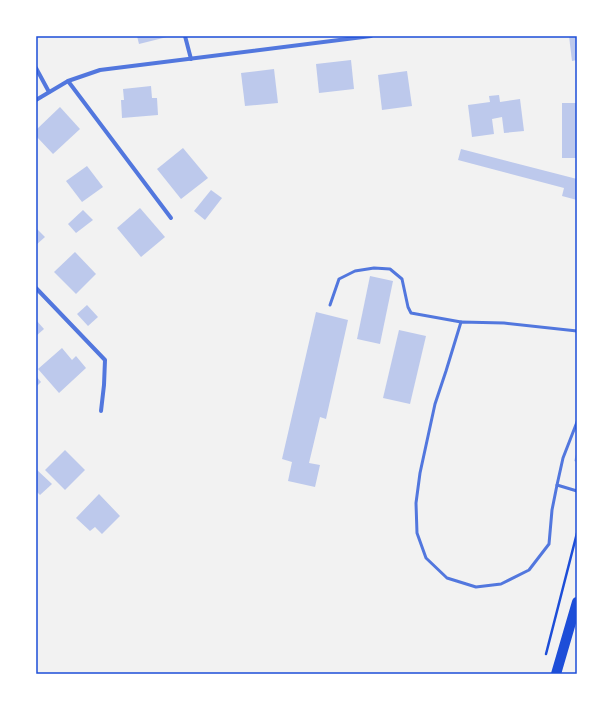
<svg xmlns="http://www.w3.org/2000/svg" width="613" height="710" font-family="Poppins,sans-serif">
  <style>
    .building { fill: #bdc9ec }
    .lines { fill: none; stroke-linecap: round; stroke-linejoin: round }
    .path { stroke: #1d4ed8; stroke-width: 2.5 }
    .service { stroke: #5277de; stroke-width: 3 }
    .minor { stroke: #5277de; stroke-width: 4 }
    .primary { stroke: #1d4ed8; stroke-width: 10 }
    .neatline { fill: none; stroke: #1d4ed8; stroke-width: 1.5 }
  </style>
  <rect width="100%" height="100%" fill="#f2f2f2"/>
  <g class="building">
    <polygon points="137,36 167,36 167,37 139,44"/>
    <polygon points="569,36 577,36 577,60 572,61"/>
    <polygon points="351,60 354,89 319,93 316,64"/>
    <polygon points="274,69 278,103 245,106 241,73"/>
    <polygon points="407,71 412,106 382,110 378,75"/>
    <polygon points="151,86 152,98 157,98 158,115 122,118 121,100 124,100 123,89"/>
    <polygon points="499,95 500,102 520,99 524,131 504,133 502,117 492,119 494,134 472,137 468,105 490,102 489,96"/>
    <rect x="562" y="103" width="15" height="55"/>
    <polygon points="60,107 80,129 53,154 36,136 36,130"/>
    <polygon points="183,148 208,178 181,199 157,169"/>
    <polygon points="461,149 577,179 577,200 562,196 564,188 458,160"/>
    <polygon points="87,166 103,187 82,202 66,181"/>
    <polygon points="211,190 222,198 205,220 194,211"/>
    <polygon points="140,208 165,237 141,257 117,228"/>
    <polygon points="83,210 93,220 76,233 68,224"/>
    <polygon points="36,228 45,237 36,245"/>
    <polygon points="75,252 96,274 76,294 54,272"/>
    <polygon points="370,276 393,281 380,344 357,339"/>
    <polygon points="87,305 98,317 88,326 77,314"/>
    <polygon points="316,312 348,320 326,419 320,417 309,463 320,465 315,487 288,481 292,462 282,459"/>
    <polygon points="36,320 44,329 36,336"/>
    <polygon points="399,330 426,336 410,404 383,398"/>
    <polygon points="62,348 72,360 76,356 86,368 59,393 38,369"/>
    <polygon points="36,376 41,382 36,387"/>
    <polygon points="65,450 85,470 65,490 45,470"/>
    <polygon points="577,451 577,462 574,461"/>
    <polygon points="36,469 52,484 40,495 36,491"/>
    <polygon points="99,494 120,516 102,534 95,527 90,531 76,518"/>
  </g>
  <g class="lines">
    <polyline class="path" points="546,654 577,533"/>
    <g class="service">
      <polyline points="330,305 339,279 355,271 374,268 390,269 402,279 408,307 411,313 461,322"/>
      <polyline points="577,331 504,323 461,322 446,371 435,404 420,473 416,503 417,533 426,558 447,578 476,587 501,584 529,570 549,544 552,510 557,485 577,491"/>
      <polyline points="557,485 563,458 577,422"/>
    </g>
    <g class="minor">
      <polyline points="185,36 191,59"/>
      <polyline points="36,68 49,92"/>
      <polyline points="68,81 171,218"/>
      <polyline points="36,100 68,81 100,70 371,36"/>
      <polyline points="36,288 105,360 104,385 101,411"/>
    </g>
    <polyline class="primary" points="556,674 577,602"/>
  </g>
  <rect width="613" height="710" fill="none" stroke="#ffffff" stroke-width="74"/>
  <rect x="37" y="37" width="539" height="636" class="neatline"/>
</svg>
